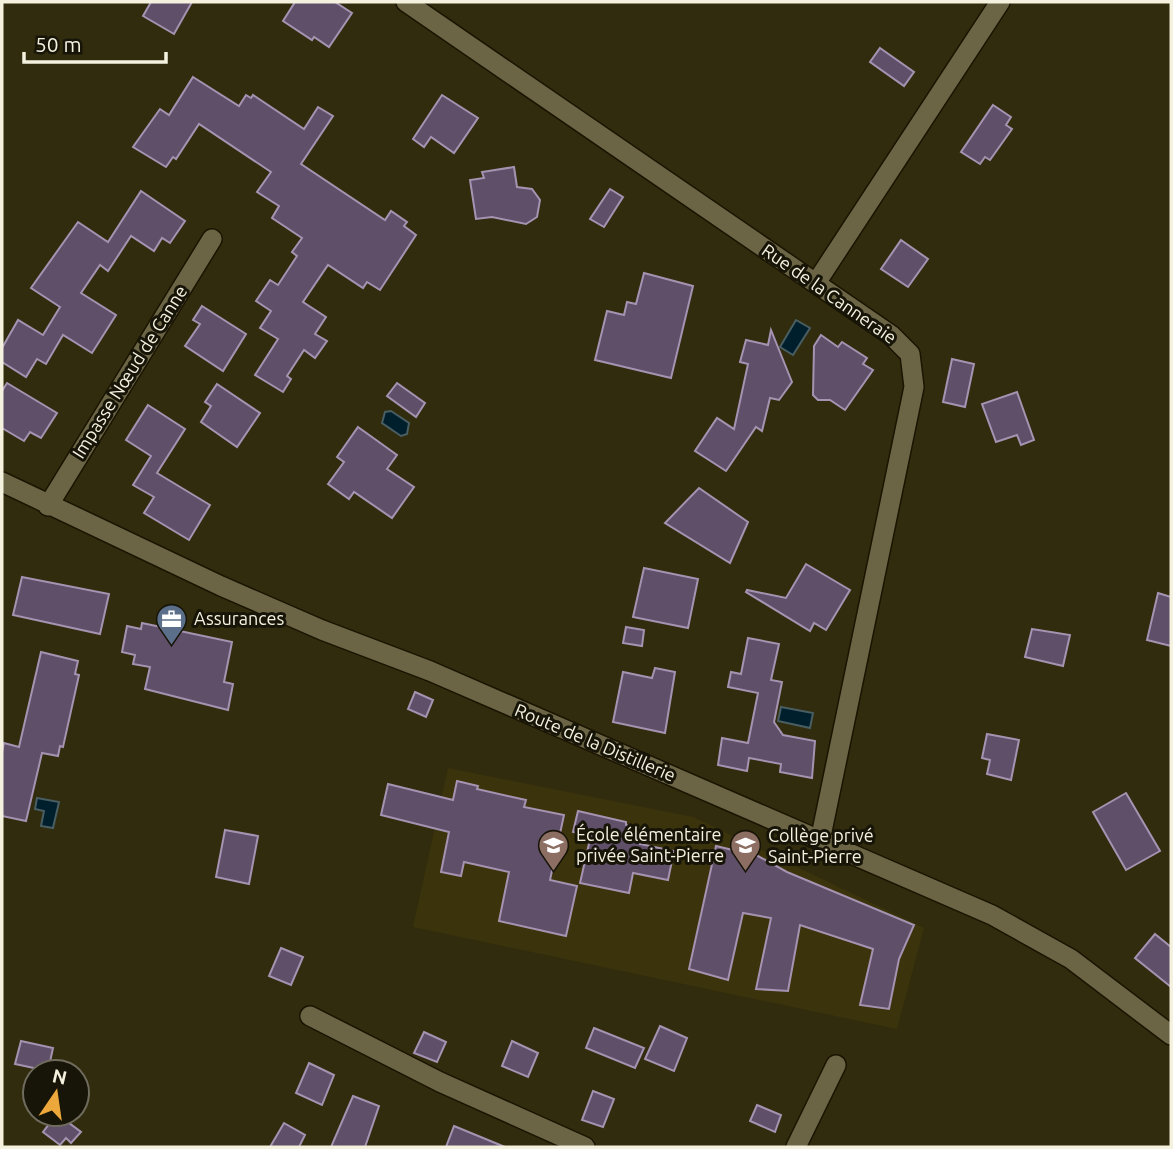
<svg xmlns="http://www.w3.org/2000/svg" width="1173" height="1149" font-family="Ubuntu,sans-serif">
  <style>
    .built { fill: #3b330b }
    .water { fill: #001f2d; stroke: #495e62; stroke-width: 2 }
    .building { fill: #5f4f69; stroke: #a593b1; stroke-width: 2 }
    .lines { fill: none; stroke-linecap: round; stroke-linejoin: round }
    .minor-casing { stroke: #1a1400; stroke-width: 22 }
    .tertiary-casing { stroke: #1a1400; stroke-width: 22 }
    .minor { stroke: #6b6546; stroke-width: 19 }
    .tertiary { stroke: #6b6546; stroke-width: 19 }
    .labels { text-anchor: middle; stroke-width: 6; stroke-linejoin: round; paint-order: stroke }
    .street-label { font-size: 18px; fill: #f4f1df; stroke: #171408 }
    .poi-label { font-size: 18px; fill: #f4f1df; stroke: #171408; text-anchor: start }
  </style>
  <rect width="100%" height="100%" fill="#322c0e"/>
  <polygon class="built" points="448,768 693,817 924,928 897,1029 413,927"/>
  <g class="water">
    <polygon points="796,320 810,328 793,355 780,347"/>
    <polygon points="391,411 409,423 407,434 401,436 382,423 385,412"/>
    <polygon points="781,707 813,713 810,728 778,721"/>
    <polygon points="37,798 59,802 53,828 41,826 44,811 35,809"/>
  </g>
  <g class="building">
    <polygon points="151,2 192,2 174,34 143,16"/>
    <polygon points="295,2 335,2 352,13 329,47 314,37 312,40 283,21"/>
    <polygon points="880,48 914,72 904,86 870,62"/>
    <polygon points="193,77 239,106 246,95 251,98 253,95 304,129 318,107 333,116 301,164 385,220 391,211 407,222 404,226 416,235 380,290 367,282 363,288 328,265 303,302 326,317 315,334 327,341 315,358 304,350 287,376 291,379 283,392 255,375 278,339 260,328 271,311 256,301 270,280 278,285 297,256 292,252 302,238 272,218 279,206 257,192 271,172 199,124 176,159 173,157 166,167 133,147 160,109 169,115"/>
    <polygon points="442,95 478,118 454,153 431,137 424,147 413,139"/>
    <polygon points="993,105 1011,117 1006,125 1012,129 990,160 985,157 980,164 961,152"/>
    <polygon points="514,167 517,187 532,189 540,200 537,217 526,224 492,217 476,219 470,180 484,178 482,172"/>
    <polygon points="610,189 623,197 604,227 590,219"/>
    <polygon points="141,191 185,221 170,243 162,238 154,251 131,236 108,271 100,265 81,293 116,315 92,353 63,335 46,364 37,359 26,377 2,362 2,348 18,320 43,335 60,307 31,288 78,222 108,242"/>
    <polygon points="901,240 928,259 908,287 881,269"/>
    <polygon points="644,273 693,286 671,378 595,360 607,311 624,315 627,302 636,304"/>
    <polygon points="202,306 246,334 223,371 185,346 200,324 193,320"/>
    <polygon points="771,330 792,382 779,400 770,398 762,431 756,427 726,471 695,451 717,418 734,429 748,364 740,362 746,340 768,345"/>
    <polygon points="821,335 838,347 842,342 867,358 863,364 873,370 845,410 830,400 818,400 813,395 814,346"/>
    <polygon points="952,359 974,364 965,407 943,402"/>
    <polygon points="7,383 57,413 41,438 30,432 24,441 2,428 2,391"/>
    <polygon points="397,383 425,403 416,417 387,396"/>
    <polygon points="217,384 260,413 237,447 201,422 211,406 205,402"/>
    <polygon points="1017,392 1034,440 1021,445 1017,435 996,442 982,404"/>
    <polygon points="148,405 185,429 157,473 210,505 189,540 144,513 154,497 133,485 151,456 126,440"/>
    <polygon points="358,427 397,455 387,469 414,487 392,518 354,492 349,499 328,484 344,462 337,457"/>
    <polygon points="699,488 748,522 730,563 665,523"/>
    <polygon points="806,564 850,590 826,630 814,623 810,631 746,592 747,590 786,598"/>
    <polygon points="644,568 698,579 688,628 633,617"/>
    <polygon points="22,577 109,594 100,634 13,615"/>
    <polygon points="1158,593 1171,597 1171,646 1147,640"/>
    <polygon points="142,623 232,642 224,682 233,684 228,710 145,689 150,667 133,664 135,655 122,652 127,626 141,629"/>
    <polygon points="626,627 644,630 642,646 623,643"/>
    <polygon points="1032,629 1070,635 1063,666 1025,657"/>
    <polygon points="748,638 779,644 771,680 782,682 774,722 783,735 815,741 812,778 780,772 781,764 749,758 747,771 718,765 722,738 748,743 758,693 728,687 731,672 741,674"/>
    <polygon points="41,652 78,661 75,674 79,675 63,747 60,746 58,756 42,753 26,821 2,816 2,752 4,743 19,747"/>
    <polygon points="655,668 675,672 665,733 613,722 623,672 652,678"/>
    <polygon points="415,692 433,700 426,717 408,709"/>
    <polygon points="987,734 1019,740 1011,780 987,774 990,760 982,758"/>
    <polygon points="457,781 478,786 477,789 526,800 524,807 564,815 550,880 577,886 566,936 499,921 509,872 464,862 461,876 441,872 449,832 381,815 388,784 453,800"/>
    <polygon points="1126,793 1160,851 1126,870 1093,812"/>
    <polygon points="578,811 626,822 626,825 643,829 640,844 674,851 668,880 633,873 629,893 580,883 591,835 573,832"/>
    <polygon points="225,830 258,836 249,884 216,877"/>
    <polygon points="716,846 758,856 787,872 914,925 899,959 889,1009 860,1005 873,949 800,925 788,991 756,989 771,918 743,913 728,980 689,969"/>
    <polygon points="1155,934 1171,947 1171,987 1135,958"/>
    <polygon points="281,948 303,957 291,985 269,976"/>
    <polygon points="660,1026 687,1038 674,1071 645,1059"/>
    <polygon points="594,1028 644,1048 635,1068 586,1048"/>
    <polygon points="424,1032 446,1042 437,1062 414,1053"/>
    <polygon points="21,1041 53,1048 48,1071 15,1064"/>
    <polygon points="512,1041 538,1053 528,1077 502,1066"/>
    <polygon points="309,1063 334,1075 322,1105 296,1093"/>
    <polygon points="593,1091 614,1099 603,1127 582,1120"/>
    <polygon points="353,1096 379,1106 365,1147 331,1147"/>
    <polygon points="757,1105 781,1115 775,1132 750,1121"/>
    <polygon points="39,1114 57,1114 81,1132 71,1143 66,1138 60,1145 43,1132 49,1124"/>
    <polygon points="284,1123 305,1135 299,1147 270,1147"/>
    <polygon points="454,1126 505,1147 446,1147"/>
  </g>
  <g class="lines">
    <defs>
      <g id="minor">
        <polyline points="406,2 891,335 910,354 914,387 820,841"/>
        <polyline points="816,283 1000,2"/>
        <polyline points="48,506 212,239"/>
        <polyline points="310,1016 440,1082 585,1147"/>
        <polyline points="796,1147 836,1065"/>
      </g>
      <polyline id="tertiary" points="2,482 221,586 322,630 430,671 992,915 1071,959 1171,1035"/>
    </defs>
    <use href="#minor" class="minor-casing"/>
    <use href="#tertiary" class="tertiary-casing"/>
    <use href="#minor" class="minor"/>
    <use href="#tertiary" class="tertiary"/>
  </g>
  <defs>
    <symbol id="office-pin" viewBox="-11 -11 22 30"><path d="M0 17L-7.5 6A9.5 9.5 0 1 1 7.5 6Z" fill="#5c6f8a" stroke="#171408"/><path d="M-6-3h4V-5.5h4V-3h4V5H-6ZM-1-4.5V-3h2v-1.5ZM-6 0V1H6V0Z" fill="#fff"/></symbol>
    <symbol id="school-pin" viewBox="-11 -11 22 30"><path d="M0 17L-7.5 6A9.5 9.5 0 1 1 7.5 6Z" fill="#8d6e63" stroke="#171408"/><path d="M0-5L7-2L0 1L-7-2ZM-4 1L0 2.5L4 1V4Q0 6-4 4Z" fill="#fff"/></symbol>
  </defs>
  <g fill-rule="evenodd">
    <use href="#office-pin" x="154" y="602" width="35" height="47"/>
    <use href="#school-pin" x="536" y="828" width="35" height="47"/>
    <use href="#school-pin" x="728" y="828" width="35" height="47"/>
  </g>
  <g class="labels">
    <g class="street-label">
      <text transform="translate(829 294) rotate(35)" y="6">Rue de la Canneraie</text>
      <text transform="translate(130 372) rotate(-58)" y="6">Impasse Nœud de Canne</text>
      <text transform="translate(595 743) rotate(23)" y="6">Route de la Distillerie</text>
    </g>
    <g class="poi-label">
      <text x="194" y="625">Assurances</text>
      <text x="576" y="841">École élémentaire<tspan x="576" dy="21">privée Saint-Pierre</tspan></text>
      <text x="768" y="842">Collège privé<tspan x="768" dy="21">Saint-Pierre</tspan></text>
    </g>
  </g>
  <rect width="1173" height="1149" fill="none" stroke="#f4f1df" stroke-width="7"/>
  <g transform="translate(56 1093) rotate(13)"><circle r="33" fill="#171408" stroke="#6f6c5e" stroke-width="2"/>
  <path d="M0-5L12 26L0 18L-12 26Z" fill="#eda83b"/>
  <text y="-10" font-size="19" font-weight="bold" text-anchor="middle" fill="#f4f1df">N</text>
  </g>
  <path d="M24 52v10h142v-10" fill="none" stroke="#f4f1df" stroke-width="3.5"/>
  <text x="35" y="52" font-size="21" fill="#f4f1df" stroke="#171408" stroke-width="5" paint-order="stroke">50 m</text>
</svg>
